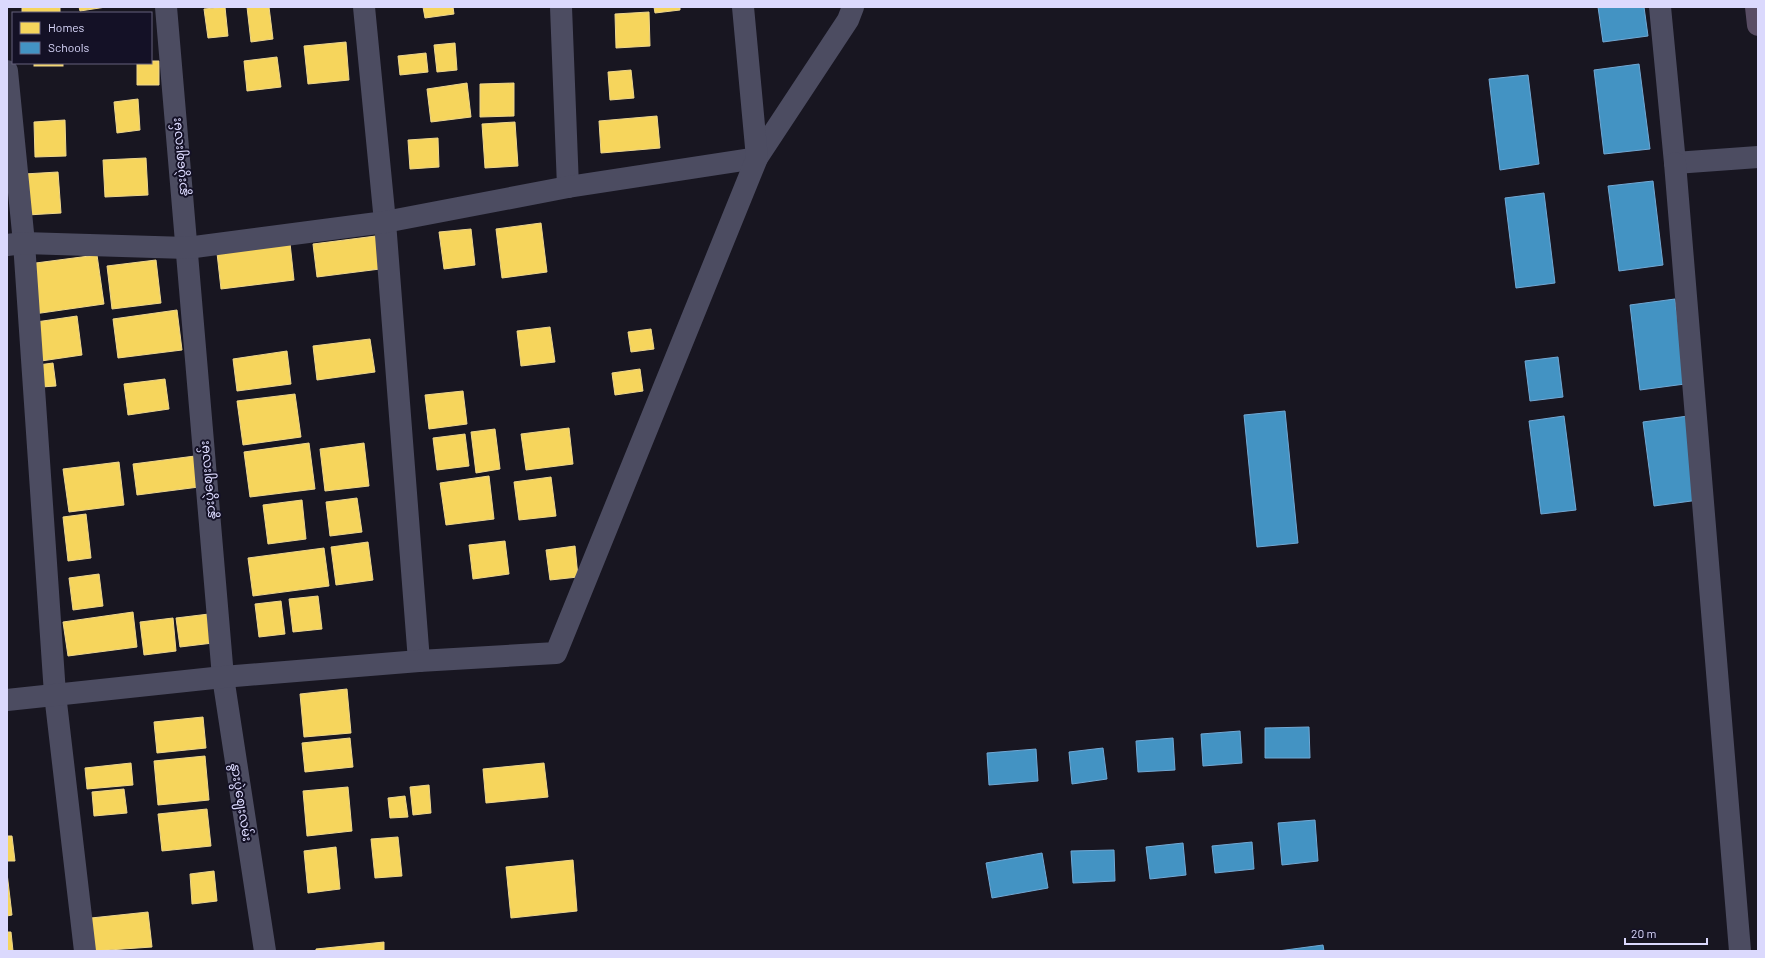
<svg xmlns="http://www.w3.org/2000/svg" width="1765" height="958" font-family="Barlow,'Noto Sans Myanmar',sans-serif">
  <style>
    .homes { fill: #f6d55c; stroke: #eed68c }
    .schools { fill: #4393c3; stroke: #71a8d4 }
    .lines { fill: none; stroke-linecap: round; stroke-linejoin: round }
    .minor { stroke: #4c4c61; stroke-width: 22 }
    .trunk { stroke: #594d64; stroke-width: 22 }
    .labels { text-anchor: middle; stroke-width: 4; stroke-linejoin: round; paint-order: stroke }
    .street-label { font-size: 13px; fill: #dbd9fd; stroke: #141126 }
  </style>
  <rect width="100%" height="100%" fill="#181621"/>
  <g class="homes">
    <rect x="22" y="7" width="38" height="6"/>
    <polygon points="79,7 106,7 80,11"/>
    <polygon points="225,7 228,36 208,38 204,9"/>
    <polygon points="247,7 269,7 273,39 251,42"/>
    <polygon points="423,7 453,7 454,14 425,18"/>
    <polygon points="654,7 680,7 680,10 655,13"/>
    <polygon points="649,12 650,46 616,48 615,14"/>
    <polygon points="346,42 349,80 308,84 304,46"/>
    <polygon points="455,43 457,70 437,72 434,45"/>
    <polygon points="426,53 428,72 400,75 398,56"/>
    <polygon points="277,57 281,87 247,91 244,61"/>
    <polygon points="151,61 159,61 159,85 137,85 137,63 151,63"/>
    <rect x="34" y="63" width="29" height="3"/>
    <polygon points="631,70 634,98 610,100 608,72"/>
    <polygon points="467,83 471,117 431,122 427,89"/>
    <polygon points="514,83 514,116 480,117 480,84"/>
    <polygon points="138,99 140,130 117,133 114,102"/>
    <polygon points="657,116 660,148 601,153 599,121"/>
    <polygon points="65,120 66,156 35,157 34,122"/>
    <polygon points="515,122 518,166 485,168 482,124"/>
    <polygon points="438,138 439,167 410,169 408,140"/>
    <polygon points="146,158 148,195 105,197 103,160"/>
    <polygon points="58,172 61,213 27,215 24,174"/>
    <polygon points="541,223 547,272 502,278 496,229"/>
    <polygon points="471,229 475,265 444,269 439,232"/>
    <polygon points="376,236 380,269 317,277 313,244"/>
    <polygon points="290,243 294,280 221,289 217,253"/>
    <polygon points="97,255 104,304 34,314 28,264"/>
    <polygon points="156,260 161,303 112,309 107,266"/>
    <polygon points="177,310 182,350 118,358 113,319"/>
    <polygon points="77,316 82,355 41,361 36,322"/>
    <polygon points="550,327 555,362 521,366 517,331"/>
    <polygon points="651,329 654,349 631,352 628,332"/>
    <polygon points="370,339 375,372 317,380 313,346"/>
    <polygon points="287,351 291,384 237,391 233,359"/>
    <polygon points="53,363 56,386 41,387 38,365"/>
    <polygon points="640,369 643,391 615,395 612,373"/>
    <polygon points="165,379 169,409 128,415 124,384"/>
    <polygon points="463,391 467,424 429,429 425,395"/>
    <polygon points="295,394 301,437 243,445 237,401"/>
    <polygon points="569,428 573,464 526,470 521,434"/>
    <polygon points="495,429 500,469 476,473 471,432"/>
    <polygon points="465,434 469,466 437,470 433,438"/>
    <polygon points="309,443 315,489 250,497 244,452"/>
    <polygon points="364,443 369,486 325,491 320,449"/>
    <polygon points="195,456 199,487 137,495 133,464"/>
    <polygon points="119,462 124,505 69,512 63,469"/>
    <polygon points="489,476 494,519 446,525 440,483"/>
    <polygon points="551,477 556,516 519,520 514,482"/>
    <polygon points="357,498 362,532 330,536 326,502"/>
    <polygon points="302,500 306,539 268,544 263,505"/>
    <polygon points="86,514 91,558 68,561 63,517"/>
    <polygon points="505,541 509,574 473,579 469,545"/>
    <polygon points="368,542 373,580 336,585 331,547"/>
    <polygon points="575,546 578,577 550,580 546,550"/>
    <polygon points="324,548 329,586 253,596 248,558"/>
    <polygon points="99,574 103,606 73,610 69,578"/>
    <polygon points="318,596 322,629 293,632 289,599"/>
    <polygon points="281,601 285,634 259,637 255,604"/>
    <polygon points="133,612 137,647 68,656 63,622"/>
    <polygon points="209,614 213,643 180,647 176,618"/>
    <polygon points="173,618 176,651 144,655 140,622"/>
    <polygon points="347,689 351,733 304,737 300,694"/>
    <polygon points="203,717 206,748 157,753 154,722"/>
    <polygon points="350,738 353,767 305,772 302,743"/>
    <polygon points="205,756 209,800 158,805 154,761"/>
    <polygon points="131,763 133,785 87,789 85,768"/>
    <polygon points="544,763 548,797 486,803 483,769"/>
    <polygon points="429,785 431,813 413,815 410,787"/>
    <polygon points="348,787 352,831 307,836 303,791"/>
    <polygon points="124,789 127,813 94,816 92,792"/>
    <polygon points="405,796 408,817 390,818 388,798"/>
    <polygon points="207,809 211,846 162,851 158,814"/>
    <polygon points="7,836 12,836 15,861 7,861"/>
    <polygon points="398,837 402,876 375,878 371,839"/>
    <polygon points="336,847 340,889 308,893 304,851"/>
    <polygon points="573,860 577,911 511,918 506,867"/>
    <polygon points="214,871 217,901 192,904 190,874"/>
    <polygon points="7,873 12,915 7,916"/>
    <polygon points="148,912 152,947 94,951 91,918"/>
    <polygon points="7,932 11,932 13,951 7,951"/>
    <polygon points="384,942 384,951 316,951 316,949"/>
  </g>
  <g class="schools">
    <polygon points="1598,7 1644,7 1648,36 1603,42"/>
    <polygon points="1639,64 1650,149 1604,154 1594,70"/>
    <polygon points="1528,75 1539,164 1500,170 1489,79"/>
    <polygon points="1653,181 1663,265 1619,271 1608,186"/>
    <polygon points="1544,193 1555,283 1516,288 1505,198"/>
    <polygon points="1675,299 1685,384 1640,390 1630,305"/>
    <polygon points="1558,357 1563,397 1530,401 1525,361"/>
    <polygon points="1285,411 1298,543 1257,547 1244,415"/>
    <polygon points="1564,416 1576,510 1541,514 1529,421"/>
    <polygon points="1688,416 1699,500 1654,506 1643,422"/>
    <polygon points="1309,727 1310,758 1265,758 1265,728"/>
    <polygon points="1240,731 1242,763 1203,766 1201,734"/>
    <polygon points="1173,738 1175,770 1138,772 1136,741"/>
    <polygon points="1103,748 1107,779 1072,784 1069,752"/>
    <polygon points="1036,749 1038,781 989,785 987,753"/>
    <polygon points="1315,820 1318,861 1282,865 1278,823"/>
    <polygon points="1252,842 1254,869 1215,873 1212,846"/>
    <polygon points="1183,843 1186,875 1150,879 1146,847"/>
    <polygon points="1114,850 1115,881 1073,883 1071,851"/>
    <polygon points="1042,853 1048,888 992,898 986,863"/>
    <polygon points="1323,945 1324,951 1278,951"/>
  </g>
  <g class="lines">
    <g class="minor">
      <polyline points="166,7 223,677 265,951"/>
      <polyline points="364,7 385,222 419,661"/>
      <polyline points="561,7 568,187"/>
      <polyline points="1660,7 1675,163 1758,157"/>
      <polyline points="7,71 24,243 55,694 85,951"/>
      <polyline points="1675,163 1740,951"/>
      <polyline points="7,245 24,243 187,248 385,222 568,187 757,158 848,20 853,7"/>
      <polyline points="7,700 223,677 419,661 556,653 757,158 743,7"/>
    </g>
    <polyline class="trunk" points="1756,7 1758,25"/>
  </g>
  <g class="labels">
    <g class="street-label">
      <text transform="translate(179 157) rotate(-95)" y="5">နွားပွဲဈေးလမ်း</text>
      <text transform="translate(207 480) rotate(-95)" y="5">နွားပွဲဈေးလမ်း</text>
      <text transform="translate(242 802) rotate(81)" y="5">နွားပွဲဈေးလမ်း</text>
    </g>
  </g>
  <rect width="1765" height="958" fill="none" stroke="#dbd9fd" stroke-width="16"/>
  <rect x="12" y="12" width="140" height="52" fill="#141126" stroke="#64617c"/>
  <rect x="20" y="22" width="20" height="12" fill="#f6d55c" stroke="#64617c"/>
  <text x="48" y="32" font-size="12" fill="#dbd9fd">Homes</text>
  <rect x="20" y="42" width="20" height="12" fill="#4393c3" stroke="#64617c"/>
  <text x="48" y="52" font-size="12" fill="#dbd9fd">Schools</text>
  <path d="M1625 938v6h82v-6" fill="none" stroke="#dbd9fd" stroke-width="2"/>
  <text x="1631" y="938" font-size="12" fill="#dbd9fd" stroke="#141126" stroke-width="3" paint-order="stroke">20 m</text>
</svg>
